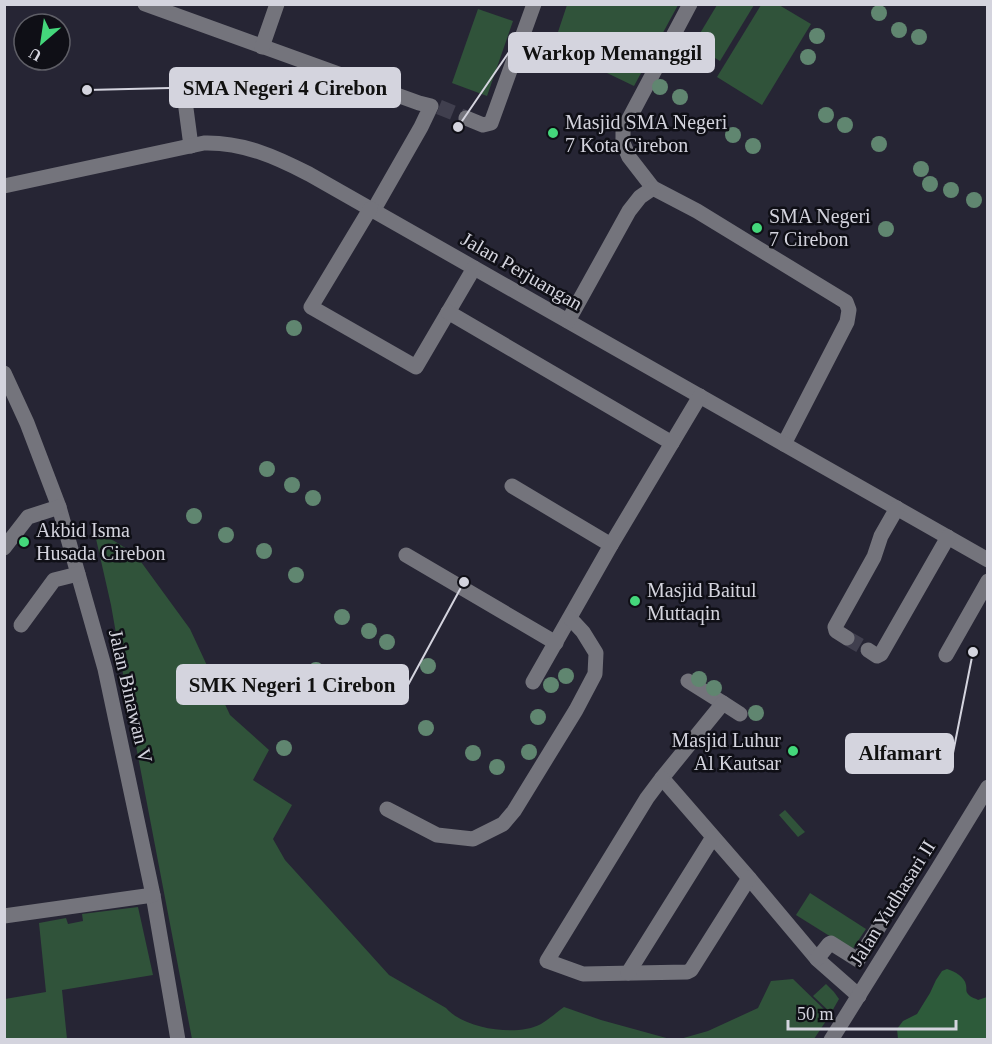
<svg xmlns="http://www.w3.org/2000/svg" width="992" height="1044" font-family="Georgia,serif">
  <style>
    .green { fill: #30533a }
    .forest { fill: #2d5b3a }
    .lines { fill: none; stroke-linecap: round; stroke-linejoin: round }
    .minor-tunnel { stroke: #403f4e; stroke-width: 15; stroke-dasharray: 15 8; stroke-linecap: butt }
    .minor { stroke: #74747c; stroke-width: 15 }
    .tree { fill: #608670 }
    .poi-dot { fill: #44d77b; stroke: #0f0f16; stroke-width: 2 }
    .labels { text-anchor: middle; stroke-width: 5; stroke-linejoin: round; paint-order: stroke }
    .poi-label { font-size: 20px; fill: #d4d4de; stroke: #0f0f16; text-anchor: start }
    .street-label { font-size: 20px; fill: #d4d4de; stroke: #0f0f16 }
    .leader { fill: none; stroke: #d4d4de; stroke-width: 2 }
    .callout-dot { fill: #d4d4de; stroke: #0f0f16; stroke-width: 2 }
    .callout { fill: #d4d4de; stroke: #d4d4de; stroke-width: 2 }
    .callout-label { font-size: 21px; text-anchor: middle; font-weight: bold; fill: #111 }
  </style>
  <rect width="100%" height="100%" fill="#262534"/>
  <g class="green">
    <polygon points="567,5 567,4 678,5 634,86 553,47"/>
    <polygon points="717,5 754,5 720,61 693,45"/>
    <polygon points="761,5 779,5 811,24 762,105 717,77"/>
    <polygon points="478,9 513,21 487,96 452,83"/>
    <path d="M94 530 116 542 136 555 190 629 230 715 269 750 253 780 292 805 273 839 285 860 389 975 446 1008C464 1029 517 1037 541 1024 549 1019 557 1012 564 1007L601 1020 670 1039H192L132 725 111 605Z"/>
    <polygon points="785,810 805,832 798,837 779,815"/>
    <polygon points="810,893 866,929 852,950 796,915"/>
    <polygon points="138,907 153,975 62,990 67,1039 5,1039 5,999 46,992 39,923 66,918 68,924 83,921 82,914"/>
    <polygon points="793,979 830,1015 814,1039 680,1039 708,1031 758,1008 771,981"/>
    <polygon points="826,984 834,992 839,999 831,1013 813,996"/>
  </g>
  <path class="forest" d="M947 969C954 971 965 977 966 985 967 990 965 991 969 995 970 997 977 999 978 1000L987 997V1039H898L897 1029 903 1021 917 1014 930 993 936 980 942 971Z"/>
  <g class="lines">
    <g class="minor-tunnel">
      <polyline points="439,107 466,118"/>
      <polyline points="847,638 868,650"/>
    </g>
    <g class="minor">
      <polyline points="145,4 419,103 431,106 421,127 373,211"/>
      <polyline points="690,4 623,130 623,143 629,157 653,188 697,211 846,302 849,310 847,322 784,444"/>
      <polyline points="262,47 277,4"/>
      <polyline points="185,101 191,146"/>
      <polyline points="466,118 483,125 491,123 534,4"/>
      <path d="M4 186 204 143C243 142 276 157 309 174L988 560"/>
      <polyline points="370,209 311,307 416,367 474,268"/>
      <polyline points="448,312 672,443"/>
      <polyline points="568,321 629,211 640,197 653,188"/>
      <polyline points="4,373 27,423 59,507 105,669 153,895 178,1040"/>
      <polyline points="512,486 611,545"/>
      <polyline points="4,548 28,517 59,507"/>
      <polyline points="406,555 556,643"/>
      <polyline points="21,625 54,580 78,574"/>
      <polyline points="847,638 836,631 835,627 874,557 881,536 897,508"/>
      <polyline points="868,650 877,656 881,654 948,537"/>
      <polyline points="946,655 988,581"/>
      <polyline points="688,681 723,703"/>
      <polyline points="533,682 611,545 700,396"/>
      <polyline points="740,714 723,703 662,778 749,878 817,959 859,996"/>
      <polyline points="662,778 647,798 547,961 583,974 687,972 691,970 749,878"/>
      <polyline points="387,809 437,835 473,839 503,824 514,811 576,710 595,674 596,653 583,632 570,618"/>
      <polyline points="4,916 153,895"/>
      <polyline points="817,959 829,944 831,943 858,960 884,919"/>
      <polyline points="628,973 713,837"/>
      <polyline points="831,1040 939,867 988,787"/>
    </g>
  </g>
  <g class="tree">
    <circle cx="879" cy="13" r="8"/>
    <circle cx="899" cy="30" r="8"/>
    <circle cx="817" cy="36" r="8"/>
    <circle cx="919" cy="37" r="8"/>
    <circle cx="808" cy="57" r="8"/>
    <circle cx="660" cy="87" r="8"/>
    <circle cx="680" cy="97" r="8"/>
    <circle cx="826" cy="115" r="8"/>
    <circle cx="845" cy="125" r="8"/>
    <circle cx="733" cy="135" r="8"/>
    <circle cx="879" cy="144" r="8"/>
    <circle cx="753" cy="146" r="8"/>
    <circle cx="921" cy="169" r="8"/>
    <circle cx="930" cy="184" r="8"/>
    <circle cx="951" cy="190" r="8"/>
    <circle cx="974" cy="200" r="8"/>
    <circle cx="886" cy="229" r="8"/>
    <circle cx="294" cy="328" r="8"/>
    <circle cx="267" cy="469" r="8"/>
    <circle cx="292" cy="485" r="8"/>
    <circle cx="313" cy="498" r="8"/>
    <circle cx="194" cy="516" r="8"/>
    <circle cx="226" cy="535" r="8"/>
    <circle cx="264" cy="551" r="8"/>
    <circle cx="296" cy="575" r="8"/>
    <circle cx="342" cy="617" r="8"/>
    <circle cx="369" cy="631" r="8"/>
    <circle cx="387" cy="642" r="8"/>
    <circle cx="428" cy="666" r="8"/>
    <circle cx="316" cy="670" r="8"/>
    <circle cx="566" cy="676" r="8"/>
    <circle cx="699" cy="679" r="8"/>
    <circle cx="551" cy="685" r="8"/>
    <circle cx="714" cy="688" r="8"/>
    <circle cx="756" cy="713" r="8"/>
    <circle cx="538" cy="717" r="8"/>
    <circle cx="426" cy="728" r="8"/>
    <circle cx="284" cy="748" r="8"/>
    <circle cx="529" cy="752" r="8"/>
    <circle cx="473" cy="753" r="8"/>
    <circle cx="497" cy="767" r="8"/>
  </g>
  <g class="poi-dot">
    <circle cx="553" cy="133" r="6"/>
    <circle cx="757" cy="228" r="6"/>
    <circle cx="24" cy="542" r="6"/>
    <circle cx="635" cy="601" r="6"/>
    <circle cx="793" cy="751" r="6"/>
  </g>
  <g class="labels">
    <g class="poi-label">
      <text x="565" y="129">Masjid SMA Negeri<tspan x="565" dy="23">7 Kota Cirebon</tspan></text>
      <text x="769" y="223">SMA Negeri<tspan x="769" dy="23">7 Cirebon</tspan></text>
      <text x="36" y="537">Akbid Isma<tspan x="36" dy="23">Husada Cirebon</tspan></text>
      <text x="647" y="597">Masjid Baitul<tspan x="647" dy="23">Muttaqin</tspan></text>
      <text x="781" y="747" text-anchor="end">Masjid Luhur<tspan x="781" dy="23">Al Kautsar</tspan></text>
    </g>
    <g class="street-label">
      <text transform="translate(522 271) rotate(30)" y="7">Jalan Perjuangan</text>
      <text transform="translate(131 696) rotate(77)" y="7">Jalan Binawan V</text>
      <text transform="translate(892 903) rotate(-58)" y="7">Jalan Yudhasari II</text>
    </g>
  </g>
  <path class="leader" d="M458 127L509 52M87 90L170 88M464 582L408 685M973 652L953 753"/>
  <g class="callout-dot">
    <circle cx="458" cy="127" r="6"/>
    <circle cx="87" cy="90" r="6"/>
    <circle cx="464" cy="582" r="6"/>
    <circle cx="973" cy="652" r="6"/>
  </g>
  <g class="callout">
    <rect x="509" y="33" width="205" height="39" rx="6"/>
    <rect x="170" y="68" width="230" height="39" rx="6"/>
    <rect x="177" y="665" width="231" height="39" rx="6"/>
    <rect x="846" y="734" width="107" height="39" rx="6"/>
  </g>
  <g class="callout-label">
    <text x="612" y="60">Warkop Memanggil</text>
    <text x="285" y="95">SMA Negeri 4 Cirebon</text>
    <text x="292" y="692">SMK Negeri 1 Cirebon</text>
    <text x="900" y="760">Alfamart</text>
  </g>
  <rect width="992" height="1044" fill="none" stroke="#d4d4de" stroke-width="12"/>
  <g transform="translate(42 42) rotate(209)"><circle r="28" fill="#0f0f16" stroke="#5e5e66" stroke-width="1.5"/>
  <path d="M0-4.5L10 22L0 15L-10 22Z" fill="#44d77b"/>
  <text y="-9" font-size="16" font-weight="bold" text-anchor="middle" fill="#d4d4de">U</text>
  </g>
  <path d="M788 1020v9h168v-9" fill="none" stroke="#d4d4de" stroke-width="3"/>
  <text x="797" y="1020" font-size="18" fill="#d4d4de" stroke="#0f0f16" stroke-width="4.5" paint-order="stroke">50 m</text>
</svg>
